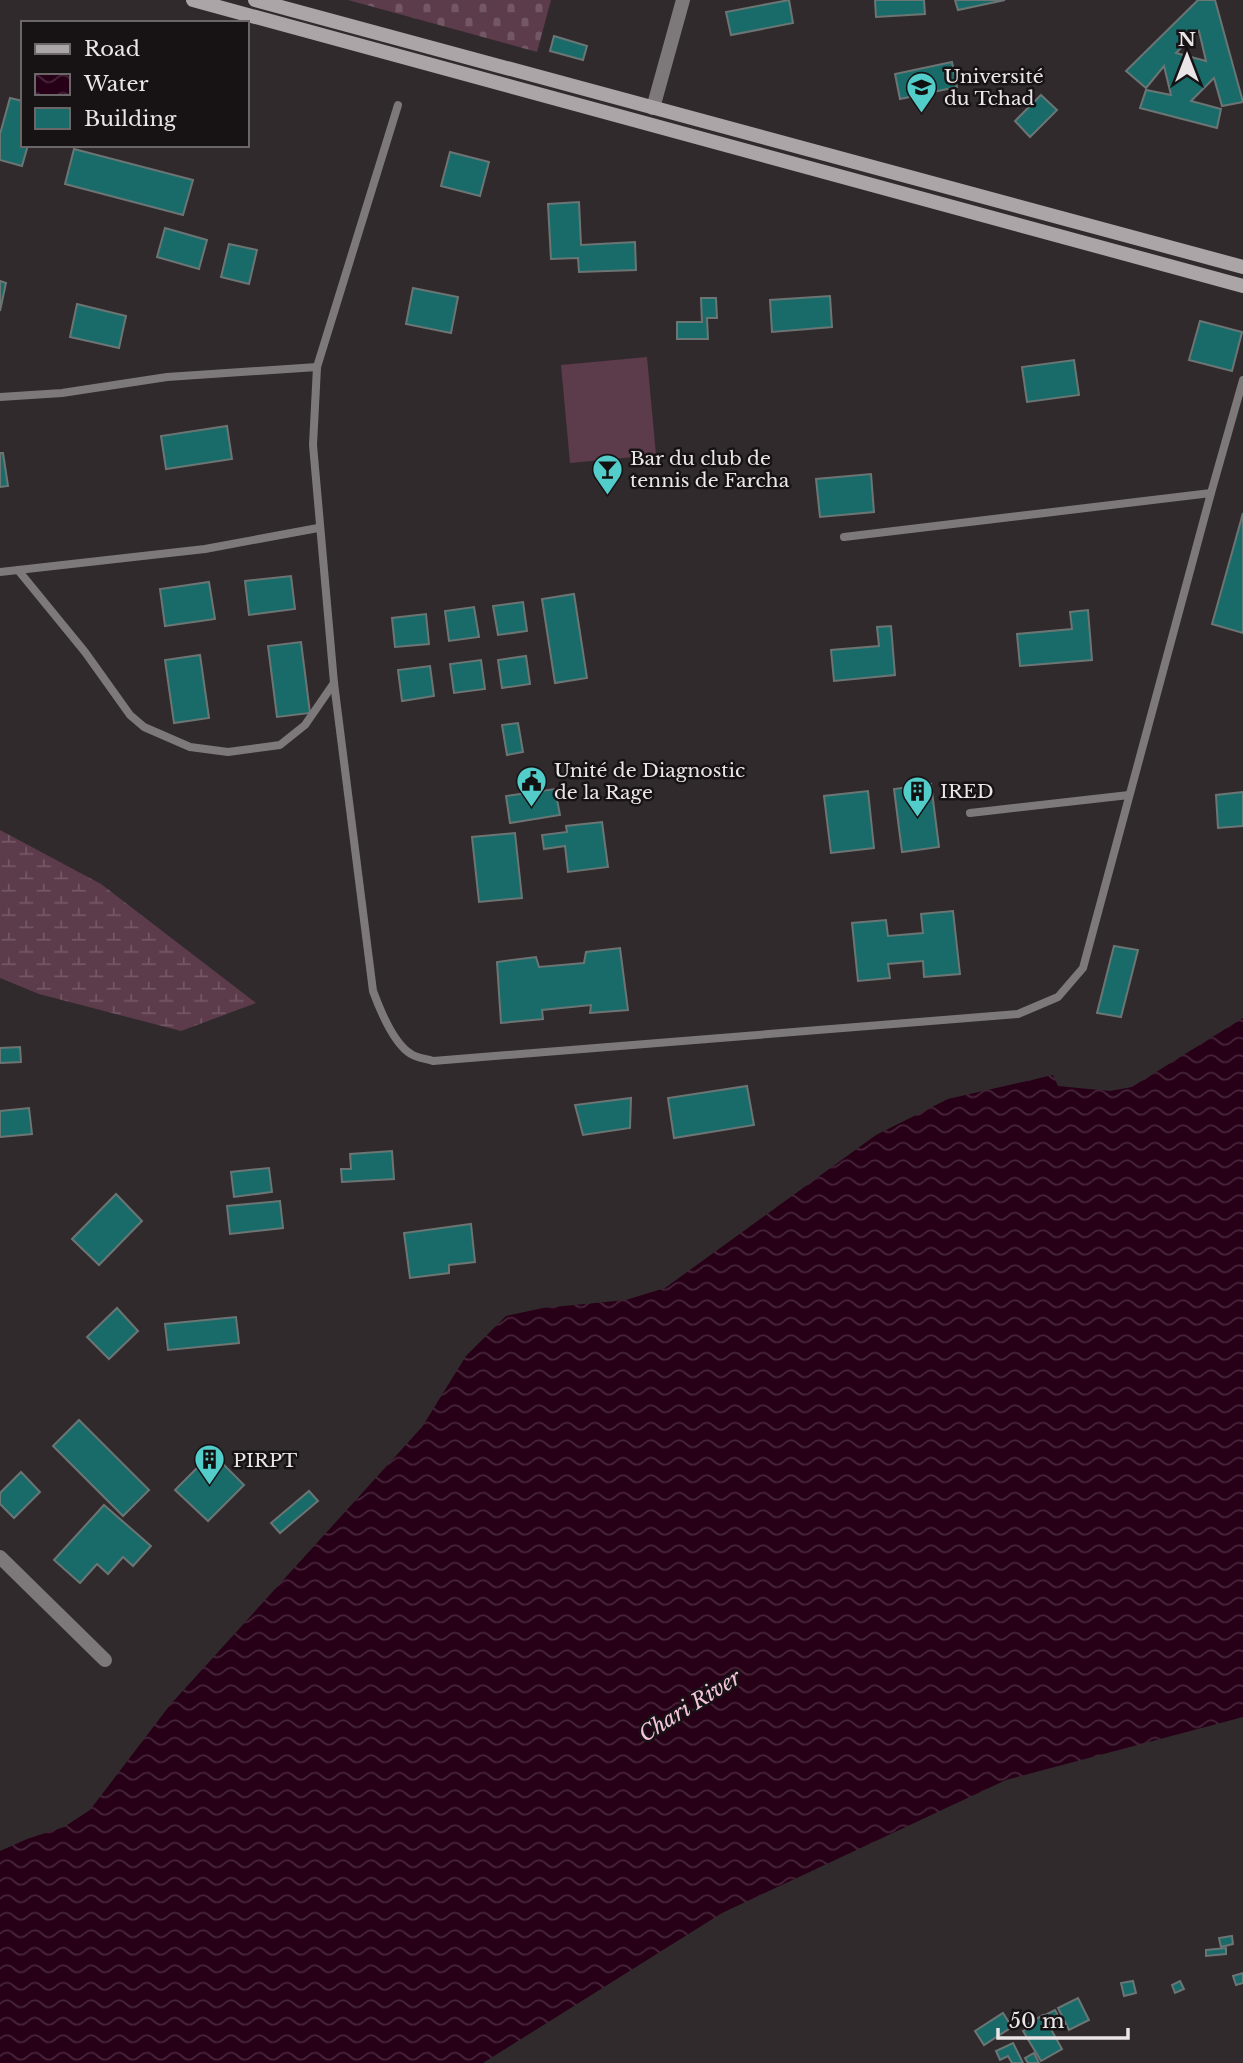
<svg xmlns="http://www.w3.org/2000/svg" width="1243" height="2063" font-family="'Libre Baskerville',serif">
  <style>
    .grass { fill: #5c3b4b }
    .wetland { fill: url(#wetland-marsh) }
    .cemetery { fill: url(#cemetery-stones) }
    .water { fill: url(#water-waves) }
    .building { fill: #196b6a; stroke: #6b7574; stroke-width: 2; fill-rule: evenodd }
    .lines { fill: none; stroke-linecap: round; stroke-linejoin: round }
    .lane { stroke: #7d797b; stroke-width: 8 }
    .street { stroke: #7d797b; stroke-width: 14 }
    .secondary { stroke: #aba5a7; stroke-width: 14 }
    .labels { text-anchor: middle; stroke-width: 5; stroke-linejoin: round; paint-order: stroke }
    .poi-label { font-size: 19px; fill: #eae5e7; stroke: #171315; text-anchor: start }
    .water-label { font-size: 21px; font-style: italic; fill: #f6c5dc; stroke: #171315 }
  </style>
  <defs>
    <pattern id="wetland-marsh" width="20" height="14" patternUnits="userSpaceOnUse" patternTransform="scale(1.75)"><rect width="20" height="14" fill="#5c3b4b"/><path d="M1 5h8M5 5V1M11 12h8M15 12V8" fill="none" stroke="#745765"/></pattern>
    <pattern id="cemetery-stones" width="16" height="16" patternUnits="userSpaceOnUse" patternTransform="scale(1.75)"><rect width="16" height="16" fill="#5c3b4b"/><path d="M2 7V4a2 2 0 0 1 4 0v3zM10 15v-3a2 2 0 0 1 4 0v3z" fill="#745765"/></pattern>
    <pattern id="water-waves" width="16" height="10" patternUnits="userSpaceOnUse" patternTransform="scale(1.75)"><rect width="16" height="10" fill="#270017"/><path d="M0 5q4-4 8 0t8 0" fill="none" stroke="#462539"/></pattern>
  </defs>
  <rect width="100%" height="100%" fill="#312a2d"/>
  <polygon class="grass" points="647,357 656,455 570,463 561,365"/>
  <polygon class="wetland" points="0,830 101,884 256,1003 181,1031 39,994 0,978"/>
  <polygon class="cemetery" points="348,0 551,0 537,52"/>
  <polygon class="water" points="1243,1018 1243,1717 1006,1780 722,1913 483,2063 0,2063 0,1851 27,1839 64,1827 90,1810 170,1705 422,1427 466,1356 506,1316 543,1308 626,1300 665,1288 876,1135 948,1099 1053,1075 1058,1086 1110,1091 1132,1087"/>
  <g class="building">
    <polygon points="789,0 793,23 731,35 726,12"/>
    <polygon points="875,0 924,0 925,14 876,17"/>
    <polygon points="955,0 1005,0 958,10"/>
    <path d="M1198 0H1215L1243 102 1222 106 1214 78 1191 101 1221 109 1217 128 1140 108 1146 90 1171 95 1164 66 1146 88 1126 71ZM1199 31 1206 61 1176 53Z"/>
    <polygon points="554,36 587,46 583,60 550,51"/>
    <polygon points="952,62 957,87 900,99 895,74"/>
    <polygon points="1041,95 1057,110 1030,137 1015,121"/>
    <polygon points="10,98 23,101 23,145 28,145 22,166 0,160 0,134"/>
    <polygon points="74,149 193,180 183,215 65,184"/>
    <polygon points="450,152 489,162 480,196 441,186"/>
    <polygon points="579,202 581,245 635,242 636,270 579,272 578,258 551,259 548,204"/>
    <polygon points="165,228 207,240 199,269 157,257"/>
    <polygon points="229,244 257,250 249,284 221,277"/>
    <polygon points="0,281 6,283 0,311"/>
    <polygon points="413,288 458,297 451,333 406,324"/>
    <polygon points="830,296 832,327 772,332 770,300"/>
    <polygon points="701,298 716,298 717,318 707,318 708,339 677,339 677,322 702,322"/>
    <polygon points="77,304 126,316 119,348 70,337"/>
    <polygon points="1200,321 1242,332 1232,371 1189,360"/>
    <polygon points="1074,360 1079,395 1027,402 1022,367"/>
    <polygon points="227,426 232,459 166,469 161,436"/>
    <polygon points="0,453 3,453 8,486 0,487"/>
    <polygon points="871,474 874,512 820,517 816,479"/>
    <polygon points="1243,513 1243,633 1212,624"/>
    <polygon points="291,576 295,609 249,615 245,581"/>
    <polygon points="209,582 215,619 165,626 160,589"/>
    <polygon points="574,594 587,678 555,683 542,599"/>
    <polygon points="523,602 527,631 498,635 493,606"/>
    <polygon points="474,607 479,637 449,641 445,611"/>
    <polygon points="1088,610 1092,660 1020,666 1017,634 1072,629 1070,612"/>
    <polygon points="426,614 429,644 395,647 392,618"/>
    <polygon points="891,626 895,675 834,681 831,650 879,646 877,627"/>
    <polygon points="301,642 310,713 277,717 268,646"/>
    <polygon points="200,655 209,718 174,723 165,660"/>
    <polygon points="526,656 530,684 502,688 498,660"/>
    <polygon points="481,660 485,689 454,693 450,664"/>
    <polygon points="430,666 434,696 402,701 398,670"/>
    <polygon points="518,723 523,752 507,755 502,725"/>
    <polygon points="931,784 939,847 902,852 894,789"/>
    <polygon points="555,789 560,815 510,823 506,796"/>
    <polygon points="868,791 874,848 831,853 824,796"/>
    <polygon points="1243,792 1243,826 1218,828 1216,795"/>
    <polygon points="602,822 608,867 568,872 565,846 544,849 542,835 567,832 566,826"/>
    <polygon points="515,833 522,898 479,902 472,837"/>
    <polygon points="953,911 960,974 924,977 923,961 888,964 890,978 858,981 852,923 886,920 888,936 923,933 921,914"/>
    <polygon points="1114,946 1138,950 1121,1017 1097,1013"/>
    <polygon points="620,948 628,1010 590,1013 591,1005 542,1010 543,1019 501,1023 497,962 536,957 539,967 584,963 586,952"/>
    <polygon points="20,1047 21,1062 0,1063 0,1048"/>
    <polygon points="747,1086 754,1125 674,1138 668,1098"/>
    <polygon points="631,1098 630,1128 583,1135 575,1105"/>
    <polygon points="29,1108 32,1134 0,1137 0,1111"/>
    <polygon points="392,1151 394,1179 342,1182 341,1169 351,1169 350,1154"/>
    <polygon points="269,1168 272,1192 234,1197 231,1172"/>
    <polygon points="116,1194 142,1221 99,1265 72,1239"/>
    <polygon points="280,1201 283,1228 230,1234 227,1206"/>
    <polygon points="471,1224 475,1262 449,1265 449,1273 410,1278 404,1233"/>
    <polygon points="117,1308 138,1331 109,1359 87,1337"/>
    <polygon points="236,1317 239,1343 168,1350 165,1324"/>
    <polygon points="79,1420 149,1490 123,1516 53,1446"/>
    <polygon points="212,1453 244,1485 208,1521 175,1490"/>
    <polygon points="21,1472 40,1492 14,1518 0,1504 0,1493"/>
    <polygon points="309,1491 318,1501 280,1533 271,1523"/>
    <polygon points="104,1505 151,1546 133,1566 123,1557 108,1574 97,1564 80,1583 54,1560"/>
    <polygon points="1232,1936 1233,1944 1221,1947 1219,1938"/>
    <polygon points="1226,1948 1226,1954 1206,1956 1206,1950"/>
    <polygon points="1243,1973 1243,1983 1236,1985 1233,1976"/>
    <polygon points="1133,1981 1136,1993 1124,1996 1121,1983"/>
    <polygon points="1180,1981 1184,1989 1175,1993 1172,1985"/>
    <polygon points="1078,1998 1089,2020 1069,2030 1058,2008"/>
    <polygon points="1055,2010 1062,2023 1052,2028 1045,2015"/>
    <polygon points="1003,2013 1012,2027 984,2045 975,2031"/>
    <polygon points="1043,2015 1062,2049 1041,2061 1023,2031 1030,2027 1028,2024"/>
    <polygon points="1013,2043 1023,2063 1012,2063 1008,2056 1000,2060 996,2051"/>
    <polygon points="1034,2053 1039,2063 1028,2063 1025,2058"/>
  </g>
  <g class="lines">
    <g class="lane">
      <path d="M398 105 317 367 313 445 334 683 373 991C380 1010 394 1044 411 1054 417 1058 427 1059 433 1061L1018 1014 1058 997 1083 968 1211 493"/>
      <polyline points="0,397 62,393 167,377 317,367"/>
      <polyline points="844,537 1211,493 1243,380"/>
      <polyline points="18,570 85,652 130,715 144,727 190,747 228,752 280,745 305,725 334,683"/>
      <polyline points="0,572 205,549 318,528"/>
      <polyline points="970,813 1129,795"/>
    </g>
    <g class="street">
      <polyline points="653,108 683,0"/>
      <polyline points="0,1557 105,1660"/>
    </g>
    <g class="secondary">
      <polyline points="193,0 1243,286"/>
      <polyline points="255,0 1243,267"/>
    </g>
  </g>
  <defs>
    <symbol id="university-pin" viewBox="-11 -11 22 30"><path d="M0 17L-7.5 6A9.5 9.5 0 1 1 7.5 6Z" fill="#53cdca" stroke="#171315"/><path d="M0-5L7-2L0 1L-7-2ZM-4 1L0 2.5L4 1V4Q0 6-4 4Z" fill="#111"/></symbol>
    <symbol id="bar-pin" viewBox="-11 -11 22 30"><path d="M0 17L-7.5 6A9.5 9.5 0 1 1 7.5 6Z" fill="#53cdca" stroke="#171315"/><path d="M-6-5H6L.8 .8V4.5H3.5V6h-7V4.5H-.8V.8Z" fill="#111"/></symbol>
    <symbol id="civic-pin" viewBox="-11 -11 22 30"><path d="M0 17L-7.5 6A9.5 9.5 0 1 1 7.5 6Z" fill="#53cdca" stroke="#171315"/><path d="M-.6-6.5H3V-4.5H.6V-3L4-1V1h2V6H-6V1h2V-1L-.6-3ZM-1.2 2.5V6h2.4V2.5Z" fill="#111"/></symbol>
    <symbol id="building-pin" viewBox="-11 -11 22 30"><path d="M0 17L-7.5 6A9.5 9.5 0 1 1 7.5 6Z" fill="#53cdca" stroke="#171315"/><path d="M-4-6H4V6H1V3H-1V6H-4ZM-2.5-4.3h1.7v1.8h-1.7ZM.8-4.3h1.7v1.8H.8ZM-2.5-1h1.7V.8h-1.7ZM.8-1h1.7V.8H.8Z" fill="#111"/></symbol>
  </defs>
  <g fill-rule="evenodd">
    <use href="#university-pin" x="904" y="70" width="35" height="47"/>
    <use href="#bar-pin" x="590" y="452" width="35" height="47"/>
    <use href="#civic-pin" x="514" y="764" width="35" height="47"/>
    <use href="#building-pin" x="900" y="774" width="35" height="47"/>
    <use href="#building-pin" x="192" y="1442" width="35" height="47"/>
  </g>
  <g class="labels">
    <g class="poi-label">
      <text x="944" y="83">Université<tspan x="944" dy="22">du Tchad</tspan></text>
      <text x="630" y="465">Bar du club de<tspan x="630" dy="22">tennis de Farcha</tspan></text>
      <text x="554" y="777">Unité de Diagnostic<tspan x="554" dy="22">de la Rage</tspan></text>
      <text x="940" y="798">IRED</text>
      <text x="233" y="1467">PIRPT</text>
    </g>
    <g class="water-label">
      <text transform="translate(690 1706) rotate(-32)" y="7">Chari River</text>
    </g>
  </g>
  <rect x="21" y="21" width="228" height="126" fill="#171315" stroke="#6b6769" stroke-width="2"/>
  <rect x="35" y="44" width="35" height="10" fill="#aba5a7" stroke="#6b6769" stroke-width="2"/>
  <text x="84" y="56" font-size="21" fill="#eae5e7">Road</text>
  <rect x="35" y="74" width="35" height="21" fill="url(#water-waves)" stroke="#6b6769" stroke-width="2"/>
  <text x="84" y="91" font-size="21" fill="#eae5e7">Water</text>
  <rect x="35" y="108" width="35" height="21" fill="#196b6a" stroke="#6b6769" stroke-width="2"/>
  <text x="84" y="126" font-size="21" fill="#eae5e7">Building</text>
  <g transform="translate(1187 56)" stroke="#171315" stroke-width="5" paint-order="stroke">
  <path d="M0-5L12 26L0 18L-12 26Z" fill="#eae5e7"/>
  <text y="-10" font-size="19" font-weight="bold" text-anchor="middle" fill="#eae5e7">N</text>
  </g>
  <path d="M998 2028v10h130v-10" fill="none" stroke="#eae5e7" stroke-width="3.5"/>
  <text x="1009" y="2028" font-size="21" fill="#eae5e7" stroke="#171315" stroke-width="5" paint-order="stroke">50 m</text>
</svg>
